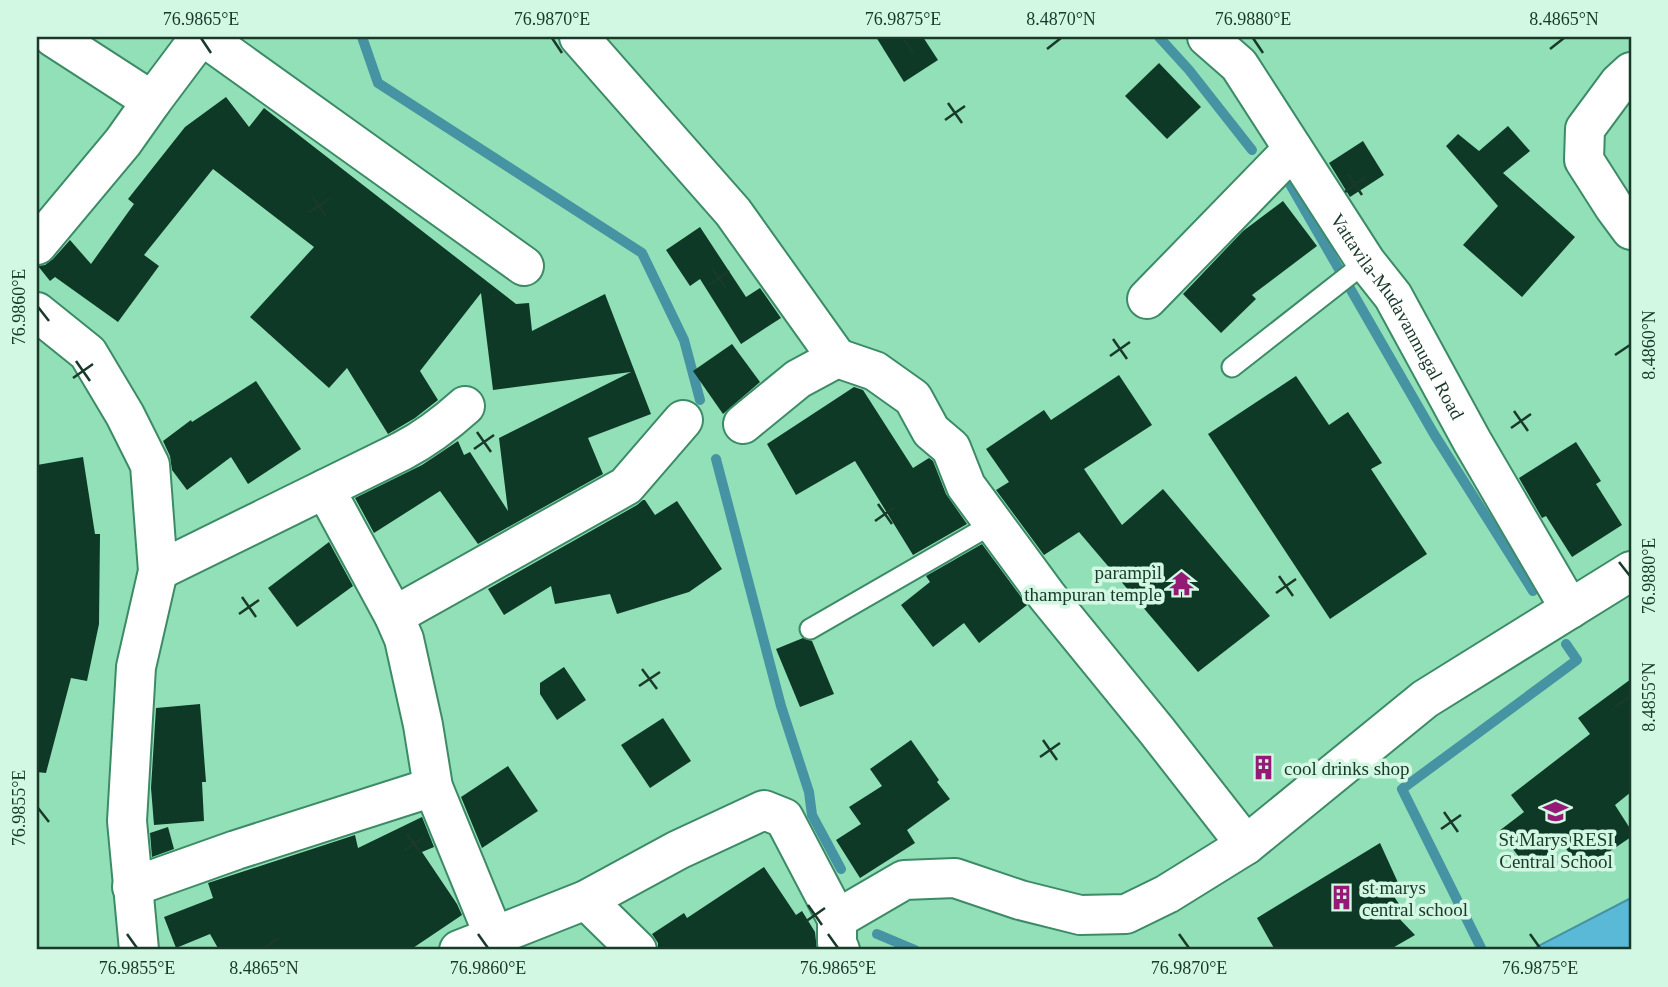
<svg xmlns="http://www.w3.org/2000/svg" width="1668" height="987" font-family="'Times New Roman',serif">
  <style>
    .water { fill: #5ab9d7; stroke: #4693a3; stroke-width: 2 }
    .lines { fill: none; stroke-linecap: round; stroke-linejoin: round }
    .stream { stroke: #4693a3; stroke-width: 10 }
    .building { fill: #0e3926 }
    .service-casing { stroke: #3c8b66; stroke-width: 23 }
    .minor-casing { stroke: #3c8b66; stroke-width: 42 }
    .tertiary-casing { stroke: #3c8b66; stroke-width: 42 }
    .service { stroke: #fff; stroke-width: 19 }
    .minor { stroke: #fff; stroke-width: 38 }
    .tertiary { stroke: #fff; stroke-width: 38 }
    .ticks { fill: none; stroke: #193a2a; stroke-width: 2.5 }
    .labels { text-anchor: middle; stroke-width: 7; stroke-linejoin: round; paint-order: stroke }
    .street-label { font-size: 19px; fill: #193a2a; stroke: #d2f7e2 }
    .poi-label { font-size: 19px; fill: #193a2a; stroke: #d2f7e2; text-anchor: start }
    .neatline { fill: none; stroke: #193a2a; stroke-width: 2.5 }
    .ticks-label { font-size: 18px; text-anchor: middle; fill: #193a2a }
  </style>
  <rect width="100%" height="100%" fill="#92e0b7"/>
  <polygon class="water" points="1631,898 1631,950 1532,950 1542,944"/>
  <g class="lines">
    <g class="stream">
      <polyline points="362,37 378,83 642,253 684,340 700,400"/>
      <polyline points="1159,37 1189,70 1252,150"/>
      <polyline points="1287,179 1434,434 1533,591"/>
      <polyline points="716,459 781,706 809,792 812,815 841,869"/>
      <polyline points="877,934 915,950"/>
      <polyline points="1482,950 1402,789 1577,660 1566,644"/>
    </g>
  </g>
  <g class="building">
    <polygon points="876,37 923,37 938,60 904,82"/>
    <polygon points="1159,63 1201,107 1167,139 1125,96"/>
    <polygon points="226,97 249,127 264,108 516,304 529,303 532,331 605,294 651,414 588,438 603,474 478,544 440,491 374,533 355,498 422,465 458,441 464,455 470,452 508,511 499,438 631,372 493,390 481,293 420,371 438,400 415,418 388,434 347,368 329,388 250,317 314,247 213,169 144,255 159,266 118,322 55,277 50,281 38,266 45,265 53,259 70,240 91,264 134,204 128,199 185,127"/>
    <polygon points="1508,126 1530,151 1503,173 1575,237 1522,297 1463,245 1498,206 1446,146 1458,134 1479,151"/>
    <polygon points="1363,141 1384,175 1350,197 1329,163"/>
    <polygon points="1283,201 1317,246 1252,295 1256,299 1221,333 1183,294 1243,231"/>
    <polygon points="700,227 746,297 760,288 781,318 741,344 700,279 690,286 666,250"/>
    <polygon points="732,344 760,382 723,414 693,371"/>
    <polygon points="1119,375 1152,425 1084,469 1122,525 1163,489 1270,616 1198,672 1079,532 1044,555 996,490 1009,482 986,449 1044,410 1051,420"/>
    <polygon points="1296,376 1329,425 1348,412 1382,463 1371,469 1427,554 1330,619 1208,434"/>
    <polygon points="256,381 301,449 248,484 231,457 187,490 172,470 170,456 163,441 191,420 192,422"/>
    <polygon points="854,387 863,390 913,468 929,458 933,461 946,494 967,524 913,555 855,461 796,495 767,444"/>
    <polygon points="1576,442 1601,481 1596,484 1622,525 1572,557 1546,516 1542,518 1519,478"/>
    <polygon points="83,457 95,534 100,534 99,624 87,681 71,678 46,773 37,772 37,465"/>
    <polygon points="643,500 645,500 655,515 677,501 722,569 689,592 617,614 610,594 555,604 551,586 504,615 488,589 637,505"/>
    <polygon points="329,542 353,586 297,627 268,588"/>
    <polygon points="982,544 1027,605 979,643 964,623 933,647 901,605 930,582 926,576"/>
    <polygon points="803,638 812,641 834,694 800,707 776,649"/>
    <polygon points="564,667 586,700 557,720 540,694 540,683"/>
    <polygon points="1631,679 1631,792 1615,805 1631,830 1631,837 1581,871 1563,844 1529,870 1499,831 1524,812 1511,795 1590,734 1578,718"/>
    <polygon points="200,704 206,782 202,782 204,821 154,825 151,788 156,708"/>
    <polygon points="663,718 691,761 650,788 621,745"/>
    <polygon points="911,740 939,780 937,782 950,799 907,830 915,843 860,878 836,840 861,824 849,807 882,786 870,769"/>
    <polygon points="508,766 538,811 482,848 461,797"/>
    <polygon points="422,817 434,847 422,852 457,904 462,915 410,950 219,950 210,934 176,948 164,917 213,898 208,883 355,835 358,848"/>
    <polygon points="168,827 174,849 152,857 150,833"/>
    <polygon points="1380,843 1400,887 1391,892 1399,904 1391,910 1415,935 1389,950 1275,950 1257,918"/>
    <polygon points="764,867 796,915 802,911 815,932 817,950 658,950 658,943 652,934 684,913 687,918"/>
  </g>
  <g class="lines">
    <defs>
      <g id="service">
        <polyline points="1232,367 1366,262"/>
        <polyline points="810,629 994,523"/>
      </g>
      <g id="minor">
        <polyline points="204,37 524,266"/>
        <polyline points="579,37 733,212 837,358"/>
        <path id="s1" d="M1207 37 1239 65 1366 262 1393 296 1472 441 1570 609"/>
        <polyline points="1631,72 1619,83 1585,129 1584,160 1614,207 1631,230"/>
        <polyline points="152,101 200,37"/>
        <polyline points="37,245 123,142 152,101 53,37"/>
        <polyline points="1147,299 1293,149"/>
        <polyline points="743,424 798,379 837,358 875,371 913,398 931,431 951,448 966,486 1047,596 1157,731 1246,845"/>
        <polyline points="325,489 394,616 404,639 423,725 433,787 494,936"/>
        <path d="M158 571 402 451C427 438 445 424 465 406"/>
        <polyline points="394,616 626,486 683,420"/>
        <polyline points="132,887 236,850 433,787"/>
        <polyline points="586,900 637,950"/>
        <polyline points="459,950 586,900 678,850 764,810 784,818 837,919"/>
      </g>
      <g id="tertiary">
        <polyline points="37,312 88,353 125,415 150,465 158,571 136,667 127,821 139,950"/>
        <polyline points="840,950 837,943 837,919 904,880 955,878 1020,900 1080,915 1126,914 1167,894 1246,845 1425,699 1631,571"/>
      </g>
    </defs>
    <use href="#service" class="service-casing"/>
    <use href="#minor" class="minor-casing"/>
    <use href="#tertiary" class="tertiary-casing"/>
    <use href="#service" class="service"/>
    <use href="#minor" class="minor"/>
    <use href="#tertiary" class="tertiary"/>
  </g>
  <path class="ticks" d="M201 38 211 53M552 38 562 53M903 38 913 53M1253 38 1263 53M1047 49 1061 38M1550 49 1564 38M948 103 962 123M945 120 965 106M1348 174 1362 195M1345 192 1365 177M312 196 326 216M308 213 329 199M712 268 726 288M709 285 729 271M38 307 49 321M1113 339 1127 359M1615 355 1630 345M1110 356 1130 342M76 361 90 381M73 378 93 364M1514 411 1528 431M1511 428 1531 414M477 432 491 452M474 449 494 435M878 504 892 524M875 521 895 507M1619 562 1630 576M1279 576 1293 596M1276 593 1296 579M242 597 256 617M239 614 259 600M642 669 657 689M639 686 660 672M1615 707 1630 697M1043 740 1057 760M1040 757 1060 743M38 808 49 822M1444 812 1458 832M1441 829 1461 815M407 834 421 854M404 851 424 837M808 905 822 925M805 922 825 908M127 934 137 948M478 934 488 948M828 934 838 948M1179 934 1189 948M1530 934 1540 948M264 948 279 938"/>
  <defs>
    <symbol id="temple-bare" viewBox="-9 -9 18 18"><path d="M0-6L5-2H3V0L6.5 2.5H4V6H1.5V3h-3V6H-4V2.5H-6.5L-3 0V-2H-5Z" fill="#941a76" stroke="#d2f7e2" stroke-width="2.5" paint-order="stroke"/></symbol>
    <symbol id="building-bare" viewBox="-9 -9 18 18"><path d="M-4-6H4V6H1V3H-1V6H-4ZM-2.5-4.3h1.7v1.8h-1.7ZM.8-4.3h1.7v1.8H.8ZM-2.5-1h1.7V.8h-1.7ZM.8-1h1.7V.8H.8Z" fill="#941a76" stroke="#d2f7e2" stroke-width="2.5" paint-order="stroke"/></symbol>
    <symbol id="school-bare" viewBox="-9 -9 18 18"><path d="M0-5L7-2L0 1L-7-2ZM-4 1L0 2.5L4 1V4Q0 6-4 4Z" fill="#941a76" stroke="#d2f7e2" stroke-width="2.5" paint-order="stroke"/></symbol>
  </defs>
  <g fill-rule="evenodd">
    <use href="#temple-bare" x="1164" y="566" width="35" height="35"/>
    <use href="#building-bare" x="1246" y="750" width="35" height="35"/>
    <use href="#school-bare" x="1538" y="794" width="35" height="35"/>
    <use href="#building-bare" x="1324" y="880" width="35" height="35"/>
  </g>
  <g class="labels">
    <g class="street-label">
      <text dy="7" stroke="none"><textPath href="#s1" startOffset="340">Vattavila-Mudavanmugal Road</textPath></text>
    </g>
    <g class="poi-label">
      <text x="1162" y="579" text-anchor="end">parampil<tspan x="1162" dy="22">thampuran temple</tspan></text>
      <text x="1284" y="775">cool drinks shop</text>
      <text x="1556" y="846" text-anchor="middle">St Marys RESI<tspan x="1556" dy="22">Central School</tspan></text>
      <text x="1362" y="894">st marys<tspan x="1362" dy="22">central school</tspan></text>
    </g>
  </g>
  <rect width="1668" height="987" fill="none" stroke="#d2f7e2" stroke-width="77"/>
  <rect x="38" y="38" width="1592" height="910" class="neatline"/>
  <g class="ticks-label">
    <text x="201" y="25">76.9865°E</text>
    <text x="552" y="25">76.9870°E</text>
    <text x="903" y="25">76.9875°E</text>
    <text x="1061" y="25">8.4870°N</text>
    <text x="1253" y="25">76.9880°E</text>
    <text x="1564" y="25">8.4865°N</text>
    <text transform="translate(19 307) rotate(-90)" y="6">76.9860°E</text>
    <text transform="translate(1649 345) rotate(-90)" y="6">8.4860°N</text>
    <text transform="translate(1649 576) rotate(-90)" y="6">76.9880°E</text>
    <text transform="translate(1649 697) rotate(-90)" y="6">8.4855°N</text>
    <text transform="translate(19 808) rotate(-90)" y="6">76.9855°E</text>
    <text x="137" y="974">76.9855°E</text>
    <text x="264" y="974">8.4865°N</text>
    <text x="488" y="974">76.9860°E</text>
    <text x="838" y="974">76.9865°E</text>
    <text x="1189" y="974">76.9870°E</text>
    <text x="1540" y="974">76.9875°E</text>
  </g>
</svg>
